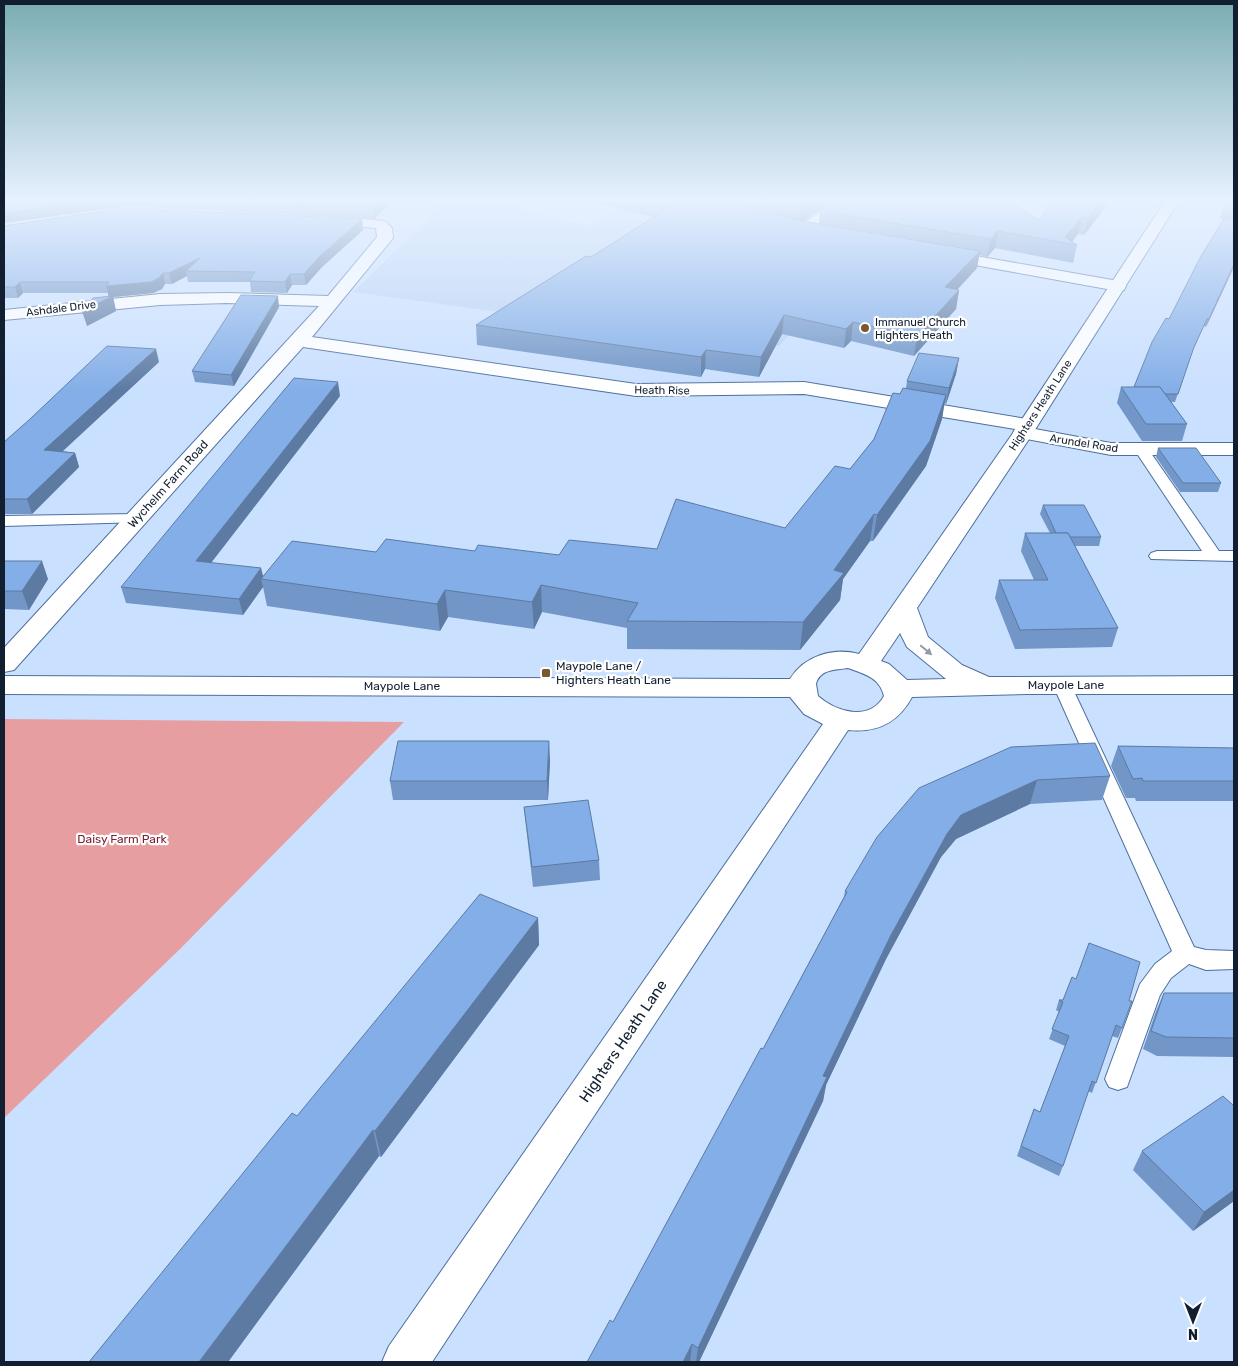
<svg xmlns="http://www.w3.org/2000/svg" width="1238" height="1366" font-family="Rubik,sans-serif">
  <style>
    .built { fill: #b9d2f4 }
    .green { fill: #e69ea1 }
    .lines { fill: none; stroke-linecap: round; stroke-linejoin: round }
    .service-casing { stroke: #4e6f9c; stroke-width: 2 }
    .minor-casing { stroke: #4e6f9c; stroke-width: 2 }
    .tertiary-casing { stroke: #4e6f9c; stroke-width: 2 }
    .service { fill: #fff; fill-rule: evenodd }
    .minor { fill: #fff; fill-rule: evenodd }
    .tertiary { fill: #fff; fill-rule: evenodd }
    .wall { fill: #7196c7 }
    .shaded-wall { fill: #5c7aa2 }
    .building { fill: #83aee7; stroke: #5c7aa2 }
    .oneway { fill: #949aa2 }
    .poi-dot { fill: #77592d; stroke: #fff; stroke-width: 2 }
    .labels { text-anchor: middle; stroke-width: 4.5; stroke-linejoin: round; paint-order: stroke }
    .far-street-label { font-size: 11px; fill: #111f31; stroke: #fff }
    .far-poi-label { font-size: 11px; fill: #111f31; stroke: #fff; text-anchor: start }
    .street-label { font-size: 12px; fill: #111f31; stroke: #fff }
    .poi-label { font-size: 12px; fill: #111f31; stroke: #fff; text-anchor: start }
    .park-label { font-size: 12px; fill: #7c202f; stroke: #fff }
    .near-street-label { font-size: 15px; fill: #111f31; stroke: #fff }
  </style>
  <rect width="100%" height="100%" fill="#cae0ff"/>
  <polygon class="built" points="442,201 490,201 587,225 633,201 874,248 779,346 683,337 353,292 421,227"/>
  <polygon class="green" points="4,719 404,722 179,950 4,1118"/>
  <g class="lines">
    <defs>
      <g id="service">
        <polygon points="1141,445 1146,446 1219,551 1234,551 1234,561 1151,559 1149,556 1151,553 1157,551 1202,551 1134,449"/>
        <polygon points="136,514 142,516 144,519 142,522 4,526 4,516"/>
        <polygon points="1062,679 1069,681 1071,685 1194,947 1206,950 1234,951 1234,969 1206,970 1189,964 1171,978 1160,995 1127,1087 1118,1090 1109,1087 1105,1079 1140,984 1155,964 1172,951 1053,685 1055,681"/>
      </g>
      <g id="minor">
        <polygon points="835,201 851,201 806,234 796,234 793,231 796,228"/>
        <polygon points="325,215 385,221 392,228 393,238 312,337 636,384 804,382 1027,419 1034,421 1037,425 1035,429 1111,443 1234,443 1234,455 1111,455 1016,437 1013,433 1015,429 804,394 636,396 303,347 14,670 4,672 4,648 319,306 227,303 160,305 4,320 4,310 160,294 227,293 328,296 377,237 376,228 320,223 317,220 320,217"/>
        <polygon points="942,250 1118,281 1124,282 1126,286 1124,290 1118,291 936,258 934,255"/>
      </g>
      <path id="tertiary" d="M1165 201H1179L1033 433 917 608 928 637 962 665 989 677 1234 676V694H1027L912 697C898 723 877 733 848 730L432 1362H382L389 1346 823 724 804 714 790 697 4 694V676L790 679C804 656 833 647 859 654L1013 433ZM900 633 907 647 946 679 907 680 889 664 881 661ZM848 668C865 674 880 678 884 696 870 722 836 712 818 696L816 684C820 669 835 670 848 668Z"/>
    </defs>
    <use href="#service" class="service-casing"/>
    <use href="#minor" class="minor-casing"/>
    <use href="#tertiary" class="tertiary-casing"/>
    <use href="#service" class="service"/>
    <use href="#minor" class="minor"/>
    <use href="#tertiary" class="tertiary"/>
  </g>
  <g class="wall">
    <polygon points="4,201 392,201 374,219 126,206 4,223"/>
    <polygon points="587,201 832,201 803,221 819,224 820,211 1039,220 1108,204 1084,235 1078,234 1072,242 1077,245 1073,263 995,248 987,257 979,255 977,268 957,290 959,290 956,309 914,356 851,341 844,348 782,334 759,377 705,369 701,377 477,345 476,325 591,257 654,217"/>
    <polygon points="1234,201 1234,267 1206,327 1204,326 1191,355 1175,402 1171,402 1187,424 1182,441 1142,441 1117,403 1121,387 1134,387 1169,319 1224,219 1220,219 1222,212"/>
    <polygon points="362,219 363,230 322,267 306,285 292,285 287,293 251,292 250,282 188,282 187,276 172,284 165,284 162,289 153,293 113,297 116,311 87,326 108,297 108,293 23,293 18,298 4,298 4,226"/>
    <polygon points="279,307 234,386 195,382 192,371"/>
    <polygon points="959,358 956,374 946,404 944,403 942,419 926,466 873,541 870,541 843,579 840,600 800,650 627,649 627,628 542,612 534,629 448,617 440,631 267,606 263,587 243,615 126,603 121,587 340,396 211,563 263,577 376,552 475,551 559,555 657,549 785,528 850,469 874,439 900,394 906,388 907,381"/>
    <polygon points="159,362 62,451 75,453 79,467 32,514 4,514 4,442"/>
    <polygon points="1158,448 1221,483 1218,492 1180,492 1156,457"/>
    <polygon points="1043,505 1101,537 1099,546 1075,546 1118,628 1112,647 1015,649 995,598 999,580 1034,580 1021,551 1025,533 1050,533 1040,514"/>
    <polygon points="4,561 48,579 29,610 4,609"/>
    <polygon points="1118,746 1234,748 1234,801 1136,801 1135,798 1126,798 1111,766"/>
    <polygon points="1011,747 1110,776 1102,800 1030,804 956,839 941,857 886,959 826,1085 823,1101 699,1362 587,1362 613,1322 763,1049 844,897 845,891"/>
    <polygon points="550,760 548,800 393,800 390,781"/>
    <polygon points="524,807 599,860 600,880 533,887 526,826"/>
    <polygon points="538,918 539,945 381,1157 379,1156 228,1362 89,1362 297,1116"/>
    <polygon points="1164,993 1234,993 1234,1057 1157,1056 1143,1049 1156,1011"/>
    <polygon points="1059,1000 1129,1001 1122,1028 1118,1038 1112,1036 1092,1093 1088,1091 1063,1166 1059,1176 1017,1156 1034,1109 1040,1112 1065,1046 1049,1039 1059,1012 1056,1010"/>
    <polygon points="1234,1106 1234,1201 1193,1231 1133,1170 1142,1151"/>
  </g>
  <g class="shaded-wall">
    <polygon points="90,201 125,201 126,206 4,223 4,213"/>
    <polygon points="381,201 392,201 374,219 373,208"/>
    <polygon points="810,201 832,201 799,224 800,207"/>
    <polygon points="1101,201 1109,201 1108,204 1084,235 1088,218"/>
    <polygon points="1082,217 1078,234 1070,244 1065,237"/>
    <polygon points="362,219 363,230 322,267 306,285 304,274 320,256"/>
    <polygon points="998,231 995,248 987,257 991,239"/>
    <polygon points="980,251 977,268 942,306 945,287"/>
    <polygon points="200,258 186,271 187,276 172,284 169,273"/>
    <polygon points="1234,264 1234,267 1206,327 1209,319"/>
    <polygon points="163,273 165,284 162,289 153,293 113,297 116,311 87,326 82,311 109,297 106,286"/>
    <polygon points="290,274 292,285 287,293 285,282"/>
    <polygon points="20,282 23,293 18,298 15,287"/>
    <polygon points="959,290 956,309 914,356 917,336"/>
    <polygon points="278,296 279,307 234,386 231,375"/>
    <polygon points="784,315 782,334 759,377 761,357"/>
    <polygon points="853,322 851,341 844,348 846,329"/>
    <polygon points="156,349 159,362 49,464 44,450"/>
    <polygon points="706,350 705,369 701,377 701,357"/>
    <polygon points="959,358 956,374 946,404 949,388"/>
    <polygon points="338,382 340,396 200,577 196,561"/>
    <polygon points="946,395 942,419 926,466 873,541 877,515"/>
    <polygon points="75,453 79,467 32,514 27,499"/>
    <polygon points="874,514 870,541 843,579 840,600 800,650 803,622 834,570"/>
    <polygon points="42,561 48,579 29,610 22,591"/>
    <polygon points="261,568 264,579 261,579 263,587 243,615 239,599"/>
    <polygon points="541,585 542,612 534,629 532,602"/>
    <polygon points="445,590 448,617 440,631 437,604"/>
    <polygon points="549,741 550,760 548,800 547,781"/>
    <polygon points="1037,780 1030,804 956,839 941,857 886,959 826,1085 823,1101 699,1362 696,1362 698,1348 823,1076 891,935 947,834 961,815"/>
    <polygon points="538,918 539,945 381,1157 375,1131"/>
    <polygon points="373,1130 379,1156 228,1362 199,1362"/>
    <polygon points="1234,1190 1234,1201 1193,1231 1204,1212"/>
    <polygon points="692,1344 690,1362 683,1362"/>
  </g>
  <g class="building">
    <polygon points="4,201 90,201 4,213"/>
    <polygon points="218,201 381,201 373,208"/>
    <polygon points="655,201 725,201 802,221 980,251 945,287 959,290 917,336 853,322 846,329 784,315 761,357 706,350 701,357 476,325 586,256 591,257 673,205"/>
    <polygon points="775,201 810,201 800,207"/>
    <polygon points="834,201 1009,201 1039,220 1051,201 1101,201 1088,218 1082,217 1065,237 1077,245 998,231 991,239 820,211"/>
    <polygon points="1228,201 1234,201 1234,214 1222,212"/>
    <polygon points="124,208 362,219 320,256 304,274 290,274 285,282 249,281 255,272 186,271 200,258 169,273 163,273 159,278 151,282 106,286 109,282 20,282 15,287 4,287 4,226"/>
    <polygon points="1225,217 1234,219 1234,264 1209,319 1207,319 1194,347 1178,394 1165,394 1160,387 1134,387 1152,342 1166,318 1169,319 1201,256"/>
    <polygon points="241,295 278,296 231,375 192,371"/>
    <polygon points="113,296 82,311 93,298"/>
    <polygon points="107,346 156,349 44,450 75,453 27,499 4,499 4,442 29,420"/>
    <polygon points="919,353 959,358 949,388 907,381"/>
    <polygon points="294,378 338,382 196,561 261,568 239,599 121,587"/>
    <polygon points="1121,387 1160,387 1187,424 1146,424"/>
    <polygon points="903,388 946,395 930,441 877,515 874,514 834,570 844,573 803,622 627,621 638,603 541,585 532,602 445,590 437,604 261,579 292,541 376,552 386,539 475,551 478,545 559,555 569,540 657,549 676,499 785,528 835,466 850,469 874,439 893,393 900,394"/>
    <polygon points="1158,448 1196,448 1221,483 1183,483"/>
    <polygon points="1043,505 1084,505 1101,537 1070,537 1068,533 1056,533"/>
    <polygon points="1025,533 1068,533 1118,628 1020,630 999,580 1048,580"/>
    <polygon points="4,561 42,561 22,591 4,591"/>
    <polygon points="398,741 549,741 547,781 390,781"/>
    <polygon points="1095,743 1110,776 1037,780 961,815 947,834 891,935 823,1076 827,1077 698,1348 692,1344 683,1362 587,1362 610,1320 613,1322 761,1048 763,1049 847,892 845,891 877,837 919,788 1011,747"/>
    <polygon points="1118,746 1234,748 1234,781 1143,781 1142,778 1133,779"/>
    <polygon points="588,800 599,860 532,867 524,807"/>
    <polygon points="480,894 538,918 375,1131 373,1130 199,1362 89,1362 292,1113 297,1116"/>
    <polygon points="1089,943 1140,962 1129,1001 1132,1001 1122,1028 1116,1025 1096,1083 1092,1081 1063,1166 1021,1146 1034,1109 1040,1112 1069,1036 1052,1029 1063,1002 1059,1000 1063,1000 1072,977 1076,979"/>
    <polygon points="1164,993 1234,993 1234,1038 1166,1037 1151,1031"/>
    <polygon points="1223,1096 1234,1106 1234,1190 1204,1212 1142,1151"/>
  </g>
  <defs><path id="oneway-solid" d="M-6-.8H1V-3.2L6.5 0L1 3.2V.8H-6Z" transform="scale(1.25)"/></defs>
  <use class="oneway" href="#oneway-solid" transform="translate(926 650) rotate(40)"/>
  <linearGradient id="sky" x2="0" y2="1"><stop stop-color="#7aacb3"/><stop offset="0.51" stop-color="#e7f1ff"/><stop offset="1" stop-color="#e7f1ff" stop-opacity="0"/></linearGradient>
  <rect width="1238" height="392" fill="url(#sky)"/>
  <g class="poi-dot">
    <circle cx="865" cy="328" r="5"/>
    <rect x="541" y="668" width="10" height="10" rx="2.5"/>
  </g>
  <g class="labels">
    <g class="far-street-label">
      <text transform="translate(61 308) rotate(-7)" y="4">Ashdale Drive</text>
      <text transform="translate(662 390) rotate(1)" y="4">Heath Rise</text>
      <text transform="translate(1040 405) rotate(-57)" y="4">Highters Heath Lane</text>
      <text transform="translate(1084 443) rotate(9)" y="4">Arundel Road</text>
    </g>
    <g class="far-poi-label">
      <text x="875" y="326">Immanuel Church<tspan x="875" dy="13">Highters Heath</tspan></text>
    </g>
    <g class="street-label">
      <text transform="translate(168 484) rotate(-48)" y="4">Wychelm Farm Road</text>
      <text x="1066" y="689">Maypole Lane</text>
      <text x="402" y="690">Maypole Lane</text>
    </g>
    <g class="poi-label">
      <text x="556" y="670">Maypole Lane /<tspan x="556" dy="14">Highters Heath Lane</tspan></text>
    </g>
    <g class="park-label">
      <text x="122" y="843">Daisy Farm Park</text>
    </g>
    <g class="near-street-label">
      <text transform="translate(623 1041) rotate(-56)" y="5">Highters Heath Lane</text>
    </g>
  </g>
  <rect width="1238" height="1366" fill="none" stroke="#111f31" stroke-width="10"/>
  <g transform="translate(1193 1321) rotate(180)" stroke="#ffffff" stroke-width="4" paint-order="stroke">
  <path d="M0-4L9 19L0 12L-9 19Z" fill="#111f31"/>
  <text y="-8" font-size="14" font-weight="bold" text-anchor="middle" fill="#111f31">N</text>
  </g>
</svg>
